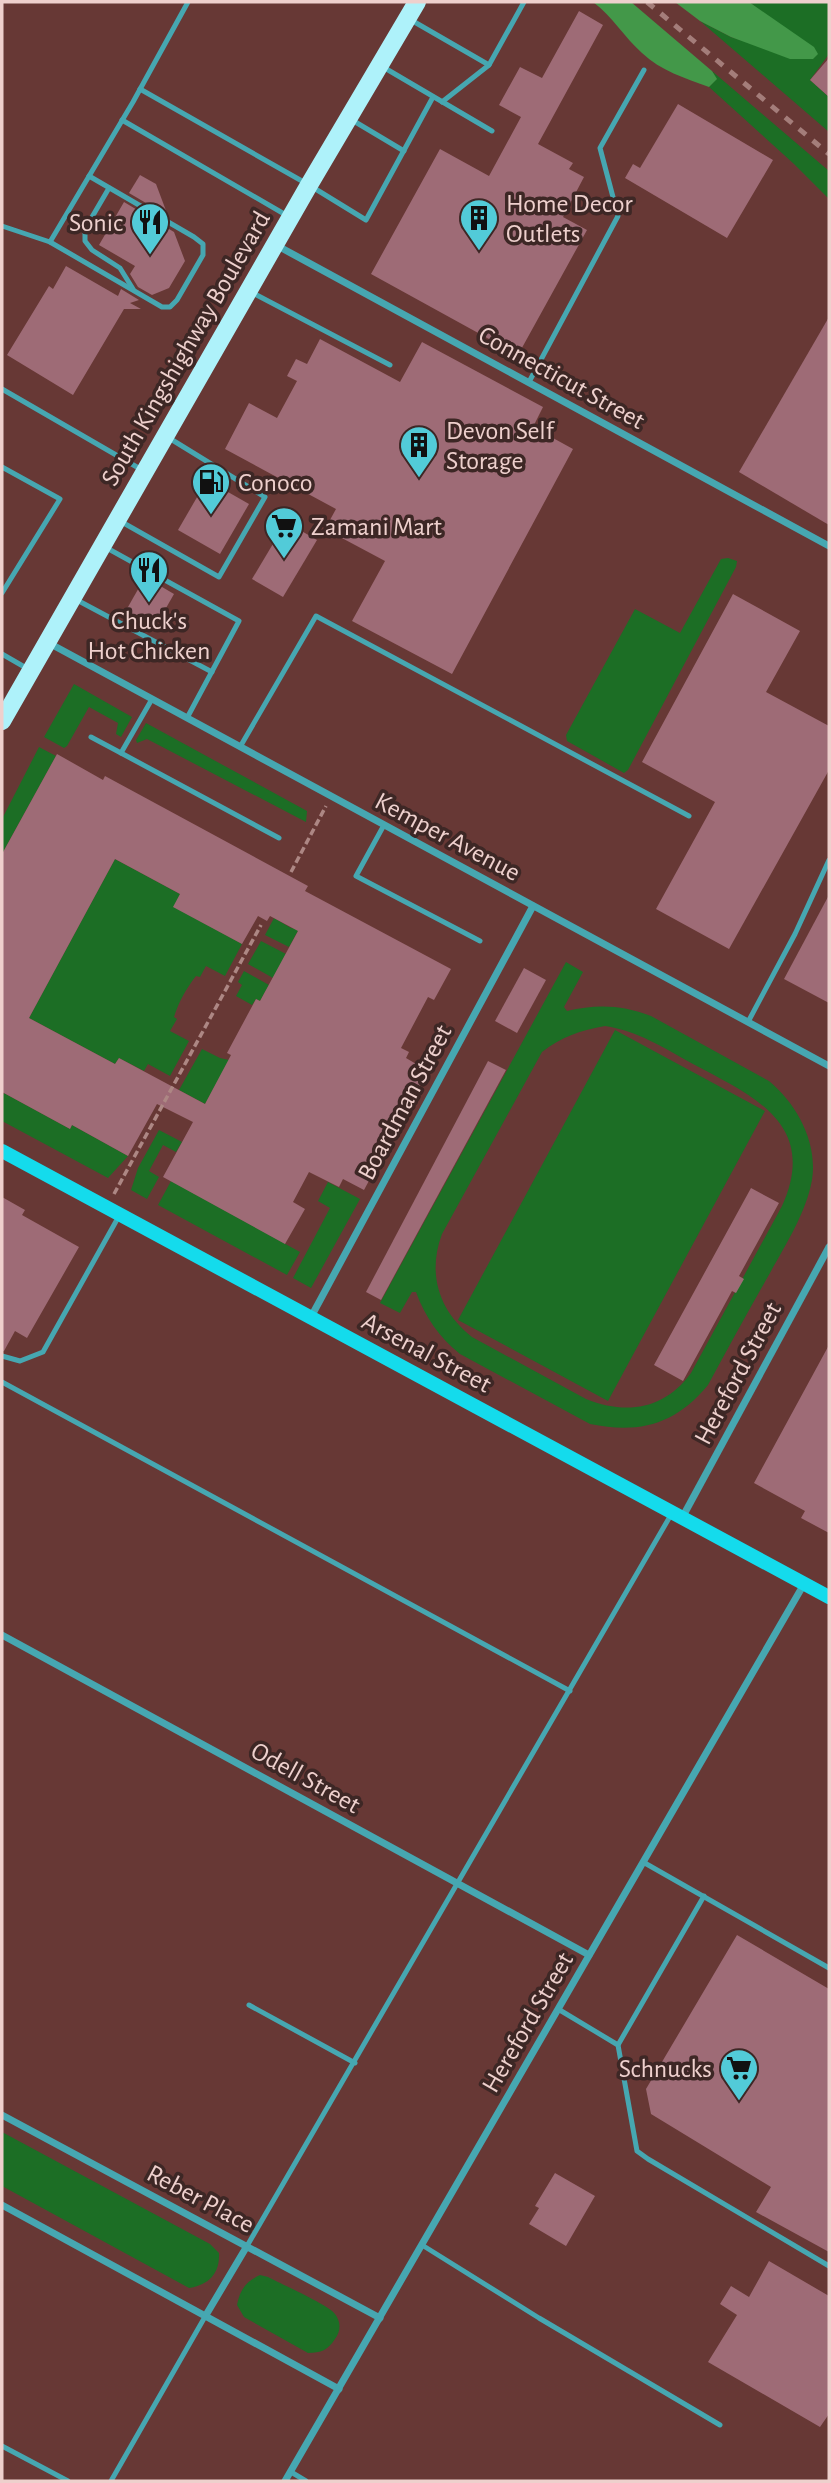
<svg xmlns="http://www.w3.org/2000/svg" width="831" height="2483" font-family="'Alegreya Sans',sans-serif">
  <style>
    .green { fill: #1c6e25; fill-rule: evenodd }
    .forest { fill: #439849 }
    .building { fill: #9e6b76; fill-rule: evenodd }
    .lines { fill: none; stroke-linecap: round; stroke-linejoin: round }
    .path { stroke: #ad8784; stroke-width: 3.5; stroke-dasharray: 7 3.5; stroke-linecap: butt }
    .service { stroke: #46a7b1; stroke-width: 5 }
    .minor { stroke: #46a7b1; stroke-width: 7 }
    .secondary { stroke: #14dbec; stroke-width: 14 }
    .primary { stroke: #aef2fa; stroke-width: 18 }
    .rail { stroke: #a47d7a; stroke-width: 5; stroke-dasharray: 9 9; stroke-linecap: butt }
    .labels { text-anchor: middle; stroke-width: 7; stroke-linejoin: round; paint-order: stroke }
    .poi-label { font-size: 26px; fill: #eed0cd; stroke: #3d2725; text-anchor: start }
    .street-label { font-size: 26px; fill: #eed0cd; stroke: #3d2725 }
  </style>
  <rect width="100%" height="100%" fill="#673835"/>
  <g class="green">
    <polygon points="749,2 829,2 829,54 810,80 829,97 829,132 700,21 731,37 756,45 777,23"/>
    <polygon points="712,71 829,171 829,199 794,164 709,87 716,79"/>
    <polygon points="728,558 737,561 736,567 628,770 624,773 567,741 566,735 635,609 680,633 721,559"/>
    <polygon points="74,684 132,717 121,737 116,734 118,723 89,707 67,746 64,748 44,737"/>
    <polygon points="146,723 307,811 306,822 147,739 137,743 136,740"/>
    <polygon points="39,747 56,756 2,854 2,819"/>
    <path d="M115 859 180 894 174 907 242 944 225 976 206 966 200 977 196 976C186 989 179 1001 174 1017L177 1019 170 1031 189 1041 170 1076 148 1064 144 1071 119 1058 115 1064 29 1018Z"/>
    <polygon points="274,918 291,928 299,929 289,947 265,935"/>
    <polygon points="261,941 286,954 273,978 248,964"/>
    <path d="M566 962 583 972 564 1007 567 1011C597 1004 622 1005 651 1016L769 1081C797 1104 818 1143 812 1180 806 1213 786 1244 770 1273 749 1310 728 1348 708 1385 675 1425 639 1434 590 1424L460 1354C439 1337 425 1317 416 1292H412L400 1313 380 1303ZM605 1026C638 1031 664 1048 693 1064 753 1096 819 1124 782 1206L691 1373C664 1410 626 1415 586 1399L472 1337C439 1311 427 1274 442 1234L542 1052C561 1037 581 1030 605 1026Z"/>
    <polygon points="244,971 269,985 260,1001 256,999 252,1005 236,996 242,985 238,982"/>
    <polygon points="615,1030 765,1111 608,1401 458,1320"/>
    <polygon points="202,1049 220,1058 229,1060 205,1104 179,1090"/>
    <polygon points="4,1093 70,1129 72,1125 128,1156 108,1178 2,1121 2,1098"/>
    <polygon points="159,1130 182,1142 176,1152 163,1145 149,1171 159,1177 147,1199 131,1190 138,1168"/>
    <polygon points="171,1181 300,1252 287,1275 158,1205"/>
    <polygon points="328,1182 360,1199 311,1288 293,1278 330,1208 318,1201"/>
    <path d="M2 2132 210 2244 219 2253C220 2273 209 2285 189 2288L2 2186Z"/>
    <path d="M260 2275 268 2277C281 2284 329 2305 335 2314 341 2322 341 2331 335 2339 328 2350 321 2353 308 2353L244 2317 237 2305C240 2290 245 2282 260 2275Z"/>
  </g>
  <g class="forest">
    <path d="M593 2H631L712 71 717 79 709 87C685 78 661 71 642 53 624 37 613 17 593 2Z"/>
    <polygon points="675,2 749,2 814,47 818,54 813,59 790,59 731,37 700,21"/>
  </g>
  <g class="building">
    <polygon points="579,11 603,25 538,144 573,163 569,169 584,177 563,217 587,230 518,355 371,274 440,149 489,176 521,117 499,105 520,67 542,78"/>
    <polygon points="829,58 829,97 810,80"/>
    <polygon points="678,104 773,160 727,238 625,178 633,164 640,168"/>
    <polygon points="140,175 156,184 168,216 129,193"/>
    <polygon points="124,202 174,232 185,261 169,288 152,295 138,287 130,274 135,266 99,245"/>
    <polygon points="66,266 118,296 121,289 139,300 130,303 141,309 124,309 73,395 7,355 49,286 53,289"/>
    <polygon points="829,317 829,525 739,472"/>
    <polygon points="320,339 400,382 422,342 543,407 533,427 573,449 452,674 352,621 385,561 325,529 336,509 225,449 249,403 277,418 297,381 287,376 296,359 307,364"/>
    <polygon points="207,480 249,504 220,554 178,530"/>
    <polygon points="286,522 317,540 283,597 252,579"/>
    <polygon points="145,577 174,594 153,631 124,614"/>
    <polygon points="733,594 800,631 766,692 829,726 829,770 729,949 656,909 715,802 642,762"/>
    <path d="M57 754 103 780 105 776 308 886 305 891 451 969 434 1000 428 997 401 1048 409 1052 406 1058 428 1071 364 1190 343 1179 339 1187 309 1172 293 1202 305 1209 285 1244 163 1177 193 1122 157 1104 128 1156 72 1125 70 1129 2 1092V854ZM115 859 180 894 173 907 242 944 258 916 267 921 270 916 298 931 260 1001 256 999 227 1053 231 1055 205 1104 119 1058 115 1064 29 1018Z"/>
    <polygon points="829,895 829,1003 784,979"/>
    <polygon points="524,968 546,980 517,1033 495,1021"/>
    <polygon points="488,1061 506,1070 381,1300 366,1292"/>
    <polygon points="751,1188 779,1203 739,1276 744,1279 736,1293 732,1291 683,1381 654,1365"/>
    <polygon points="2,1197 25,1210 22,1215 79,1247 27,1338 15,1331 4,1351 2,1351"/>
    <polygon points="829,1345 829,1533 801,1518 805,1511 754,1483"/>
    <polygon points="737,1935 829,1989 829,2252 756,2212 771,2187 651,2114 646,2089"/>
    <polygon points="555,2173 595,2196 566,2246 529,2224 539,2208 535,2206"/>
    <polygon points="769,2261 829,2296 829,2414 820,2427 708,2362 737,2315 720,2304 731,2286 749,2297"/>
  </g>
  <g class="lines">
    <g class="path">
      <polyline points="291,872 326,806"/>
      <polyline points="114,1194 261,925"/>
    </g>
    <g class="service">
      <polyline points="411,20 489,65 524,2"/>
      <polyline points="383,67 492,131"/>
      <polyline points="140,89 309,185 366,220 433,97"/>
      <polyline points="442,102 489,65"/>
      <polyline points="122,120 286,215"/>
      <polyline points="352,120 404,151"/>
      <polyline points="109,188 85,229 85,241 92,250 120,268 133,289"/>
      <polyline points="2,226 50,242 133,102 188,2"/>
      <polyline points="50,242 162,307 170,307 177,300 203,255 203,244 194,237 89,176"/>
      <polyline points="251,292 390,365"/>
      <polyline points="529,382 618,216 600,148 644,70"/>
      <polyline points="2,389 142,470"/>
      <polyline points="2,467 60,499 2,593"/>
      <polyline points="120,521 219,577 265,497 169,438"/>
      <polyline points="105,547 239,621 187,718"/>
      <polyline points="75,599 212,672"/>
      <polyline points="2,654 28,669"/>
      <polyline points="152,699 121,753 279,838"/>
      <polyline points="91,737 121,753"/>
      <polyline points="240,747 316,616 689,816"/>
      <polyline points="384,825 356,876 480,941"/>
      <polyline points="748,1022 795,934 829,860"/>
      <polyline points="2,1356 20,1361 43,1352 119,1216"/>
      <polyline points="2,1382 570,1691"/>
      <polyline points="643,1862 829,1968"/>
      <polyline points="249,2005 355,2063"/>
      <polyline points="558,2009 618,2045 637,2151 648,2159 829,2266"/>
      <polyline points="618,2045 704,1896"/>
      <polyline points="422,2245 539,2318 720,2425"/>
      <polyline points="247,2246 672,1513"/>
      <polyline points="2,2446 68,2481"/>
      <polyline points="291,2472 306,2481"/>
      <polyline points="111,2481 206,2315"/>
    </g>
    <g class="minor">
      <polyline points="276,245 829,546"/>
      <polyline points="47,642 829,1066"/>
      <polyline points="311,1317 533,906"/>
      <polyline points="682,1518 829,1247"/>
      <polyline points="2,1635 589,1955"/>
      <polyline points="2,2115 380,2318"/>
      <polyline points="2,2205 339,2389"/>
      <polyline points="206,2315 247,2246"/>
      <polyline points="285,2481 804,1584"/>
    </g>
    <polyline class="secondary" points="2,1151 829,1597"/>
    <polyline class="primary" points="2,721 309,185 417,2"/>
    <polyline class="rail" points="647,2 829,154"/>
  </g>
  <defs>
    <symbol id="building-pin" viewBox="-11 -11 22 30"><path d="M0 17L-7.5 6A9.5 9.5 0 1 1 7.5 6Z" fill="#52cbd8" stroke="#3d2725"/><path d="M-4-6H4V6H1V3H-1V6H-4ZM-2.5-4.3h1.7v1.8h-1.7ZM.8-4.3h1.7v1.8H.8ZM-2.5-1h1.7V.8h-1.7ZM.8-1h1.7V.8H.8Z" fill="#111"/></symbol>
    <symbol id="restaurant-pin" viewBox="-11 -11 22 30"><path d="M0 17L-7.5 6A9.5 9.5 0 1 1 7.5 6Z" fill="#52cbd8" stroke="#3d2725"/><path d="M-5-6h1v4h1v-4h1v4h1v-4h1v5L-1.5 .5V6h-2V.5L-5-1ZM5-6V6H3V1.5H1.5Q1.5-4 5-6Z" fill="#111"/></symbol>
    <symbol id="fuel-pin" viewBox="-11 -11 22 30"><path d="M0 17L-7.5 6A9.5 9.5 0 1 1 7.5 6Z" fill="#52cbd8" stroke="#3d2725"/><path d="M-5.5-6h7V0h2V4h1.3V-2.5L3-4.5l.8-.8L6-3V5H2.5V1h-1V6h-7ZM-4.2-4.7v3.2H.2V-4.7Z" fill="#111"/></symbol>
    <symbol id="supermarket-pin" viewBox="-11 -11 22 30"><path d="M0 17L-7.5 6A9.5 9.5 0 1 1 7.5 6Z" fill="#52cbd8" stroke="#3d2725"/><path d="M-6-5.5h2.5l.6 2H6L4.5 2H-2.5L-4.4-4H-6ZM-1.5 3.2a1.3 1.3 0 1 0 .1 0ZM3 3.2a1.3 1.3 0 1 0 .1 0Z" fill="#111"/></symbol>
  </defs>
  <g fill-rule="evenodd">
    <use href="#building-pin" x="457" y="196" width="44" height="60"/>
    <use href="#restaurant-pin" x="128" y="200" width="44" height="60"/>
    <use href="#building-pin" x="397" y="423" width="44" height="60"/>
    <use href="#fuel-pin" x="189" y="460" width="44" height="60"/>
    <use href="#supermarket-pin" x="262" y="504" width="44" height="60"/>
    <use href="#restaurant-pin" x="127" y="548" width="44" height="60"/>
    <use href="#supermarket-pin" x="717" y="2046" width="44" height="60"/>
  </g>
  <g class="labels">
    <g class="poi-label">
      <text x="506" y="212">Home Decor<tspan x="506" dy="30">Outlets</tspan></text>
      <text x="123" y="231" text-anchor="end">Sonic</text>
      <text x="446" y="439">Devon Self<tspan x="446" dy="30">Storage</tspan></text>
      <text x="238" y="491">Conoco</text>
      <text x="311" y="535">Zamani Mart</text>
      <text x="149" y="629" text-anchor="middle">Chuck's<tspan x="149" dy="30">Hot Chicken</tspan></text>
      <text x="712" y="2077" text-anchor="end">Schnucks</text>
    </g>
    <g class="street-label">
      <text transform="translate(185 348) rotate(-60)" y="9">South Kingshighway Boulevard</text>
      <text transform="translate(562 377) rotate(29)" y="9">Connecticut Street</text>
      <text transform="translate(448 836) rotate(28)" y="9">Kemper Avenue</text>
      <text transform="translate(404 1102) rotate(-62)" y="9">Boardman Street</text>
      <text transform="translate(427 1352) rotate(28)" y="9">Arsenal Street</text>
      <text transform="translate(737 1373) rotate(-62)" y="9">Hereford Street</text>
      <text transform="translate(306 1777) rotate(29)" y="9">Odell Street</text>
      <text transform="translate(527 2022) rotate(-60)" y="9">Hereford Street</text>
      <text transform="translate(201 2198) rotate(28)" y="9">Reber Place</text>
    </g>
  </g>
  <rect width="831" height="2483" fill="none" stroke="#eed0cd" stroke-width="7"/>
</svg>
